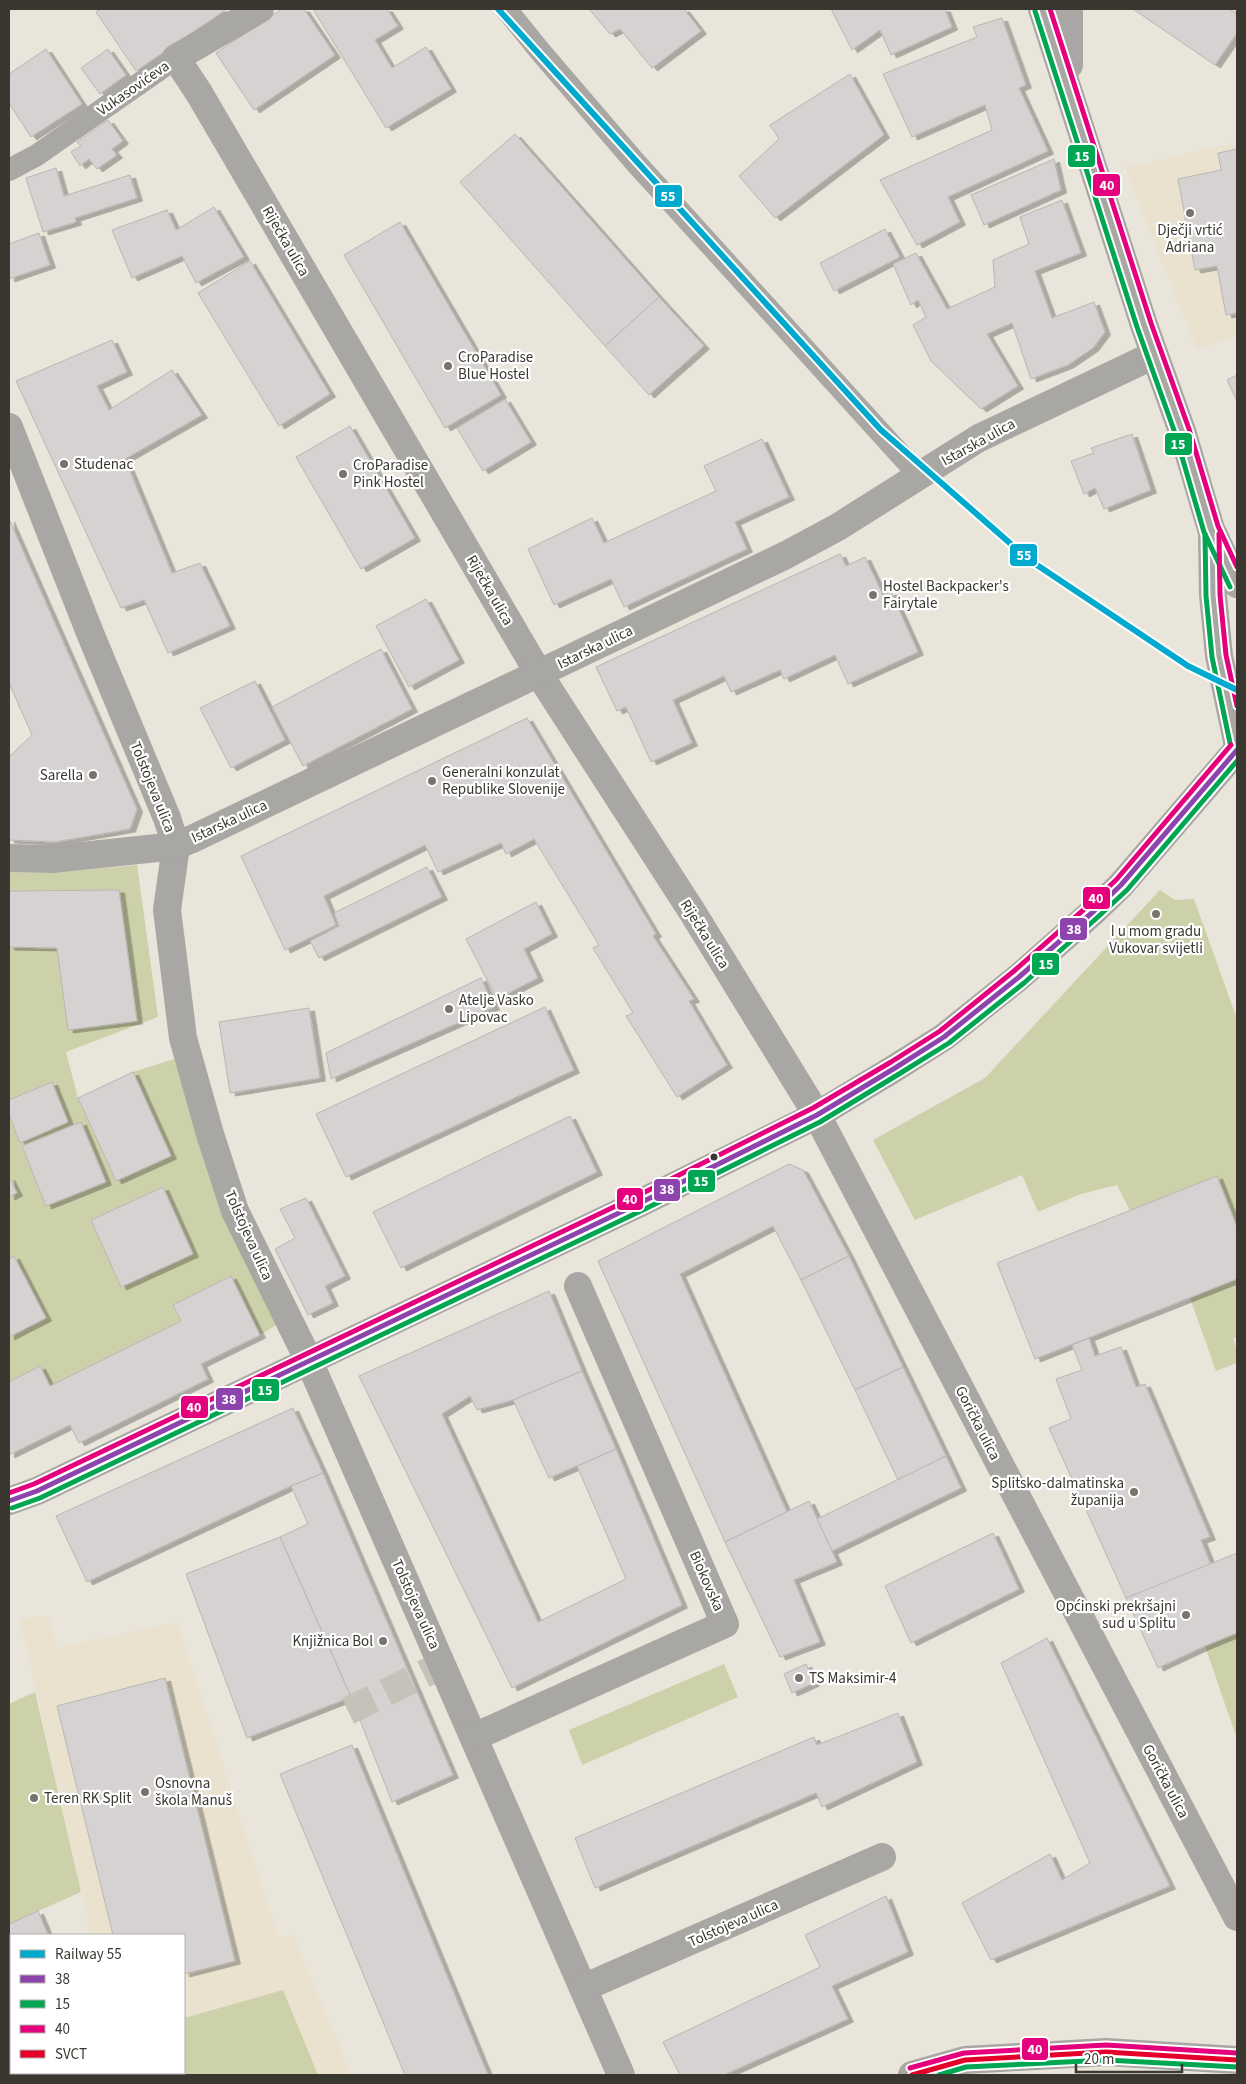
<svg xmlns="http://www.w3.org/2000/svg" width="1246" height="2084" font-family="'Source Sans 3',sans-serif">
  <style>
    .built { fill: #eae2cf }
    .green { fill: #ccd1a9; fill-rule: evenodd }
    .building { fill: #d5d2d1; stroke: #b8b6b4; filter: url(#shadow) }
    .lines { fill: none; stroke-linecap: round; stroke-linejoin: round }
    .minor-tunnel { stroke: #c6c2b9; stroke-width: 28; stroke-dasharray: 28 14; stroke-linecap: butt }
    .pedestrian { stroke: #a9a7a3; stroke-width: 22 }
    .minor { stroke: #a9a7a3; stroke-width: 28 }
    .tertiary { stroke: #a9a7a3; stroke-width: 28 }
    .bus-1-casing { stroke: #fff; stroke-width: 9 }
    .bus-2-casing { stroke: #fff; stroke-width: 9 }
    .bus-3-casing { stroke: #fff; stroke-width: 9 }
    .bus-4-casing { stroke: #fff; stroke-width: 9 }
    .bus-1 { stroke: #8e44ad; stroke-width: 5 }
    .bus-2 { stroke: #00a651; stroke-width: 5 }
    .bus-3 { stroke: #e5007d; stroke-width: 5 }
    .bus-4 { stroke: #e4002b; stroke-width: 5 }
    .rail-1-casing { stroke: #fff; stroke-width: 10 }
    .rail-1 { stroke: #00a9ce; stroke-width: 6 }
    .poi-dot { fill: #77746c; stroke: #fff; stroke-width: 2 }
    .bus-dot { fill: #3a3730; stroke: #fff; stroke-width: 2 }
    .labels { text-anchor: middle; stroke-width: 4.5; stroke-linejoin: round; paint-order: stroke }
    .street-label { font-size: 15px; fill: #3a3730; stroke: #fff }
    .poi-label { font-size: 15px; fill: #3a3730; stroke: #fff; text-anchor: start }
    .line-badge { stroke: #fff; stroke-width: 2 }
    .badge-label { font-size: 14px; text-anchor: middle; font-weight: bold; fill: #fff }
  </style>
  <defs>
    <filter id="shadow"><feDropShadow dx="5.5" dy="3" stdDeviation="0" flood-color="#0004"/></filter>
  </defs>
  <rect width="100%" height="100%" fill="#e9e5db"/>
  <g class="built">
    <polygon points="1237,142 1237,337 1197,349 1125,168"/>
    <polygon points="49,1616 56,1648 177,1622 279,1939 293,1935 351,2075 101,2075 99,2073 184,2073 184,1935 91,1935 20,1619"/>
  </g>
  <g class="green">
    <path d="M137 865 158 1017 66 1052 78 1098 116 1181 171 1156 133 1072 174 1059 227 1216 278 1324 260 1335 173 1305 181 1321 50 1386 40 1366 9 1382V1337L46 1318 14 1257 9 1259V1197L17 1193 9 1177V1115L20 1143 68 1122 52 1082 9 1100V947L57 948 68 1030 137 1021 119 890 9 891V872L52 873ZM81 1122 105 1182 46 1206 22 1147ZM163 1187 193 1254 122 1287 91 1220Z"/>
    <polygon points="1160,890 1175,900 1194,899 1237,1019 1237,1227 1217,1176 1130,1211 1117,1185 1081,1194 1038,1212 1022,1175 915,1220 873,1140 985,1078"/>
    <polygon points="1237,1279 1237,1337 1233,1338 1237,1352 1237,1363 1216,1371 1190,1298"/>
    <polygon points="1237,1633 1237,1739 1205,1646"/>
    <polygon points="724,1664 738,1697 582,1765 569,1730"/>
    <polygon points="35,1692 81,1892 38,1911 48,1935 11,1935 11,2057 9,2058 9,1704"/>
    <polygon points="283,1990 318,2075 101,2075 99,2073 184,2073 184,2018"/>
  </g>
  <g class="building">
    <polygon points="100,9 227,9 136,71 96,12"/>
    <polygon points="282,9 304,9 335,55 254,110 216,53"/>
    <polygon points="313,9 387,9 398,26 375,40 392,68 426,47 451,89 386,128"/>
    <polygon points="589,9 684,9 701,31 652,68 620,29 610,34"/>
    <polygon points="831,9 945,9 952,27 891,55 880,30 852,50"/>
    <polygon points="1133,9 1229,9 1237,14 1237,33 1215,65"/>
    <polygon points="1002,18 1026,85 1019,88 1048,151 948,197 960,222 917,245 880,180 992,130 985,105 912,137 883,74 977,37 973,27"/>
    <polygon points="46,49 82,104 31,137 9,103 9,74"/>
    <polygon points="108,49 126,75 100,94 81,68"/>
    <polygon points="850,74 884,135 775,218 739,176 779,139 770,125"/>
    <polygon points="108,120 123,141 112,149 117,155 97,169 89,159 80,166 71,152 81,146 77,142"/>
    <polygon points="515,134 659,297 605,346 460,182"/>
    <polygon points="1237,149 1237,313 1226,315 1217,266 1195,270 1178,179 1221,170 1218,153"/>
    <polygon points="1054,159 1061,190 984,225 971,195"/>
    <polygon points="56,168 64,196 130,175 137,198 75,218 76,222 43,232 26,178"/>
    <polygon points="1062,200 1081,253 1035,271 1052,318 1094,302 1105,332 1093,348 1068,365 1031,379 1012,323 987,334 1018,386 981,409 931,361 913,325 926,317 918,300 911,305 893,264 916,253 947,309 995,287 993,260 1029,244 1020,217"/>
    <polygon points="214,207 244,257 196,283 182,256 132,278 112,230 167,210 176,230"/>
    <polygon points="400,222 501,395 445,428 344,255"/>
    <polygon points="885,229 900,257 834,291 820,263"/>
    <polygon points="39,233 50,265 9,279 9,244"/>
    <polygon points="250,261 330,394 279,426 198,293"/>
    <polygon points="659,297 704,346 649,395 605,346"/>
    <polygon points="112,340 127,372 97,386 109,410 172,370 202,415 125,459 172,573 200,563 230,626 168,653 144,600 121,608 16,381"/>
    <polygon points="1237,375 1237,401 1227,380"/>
    <polygon points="505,399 531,442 483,471 457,428"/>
    <polygon points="350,426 415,538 361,569 296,457"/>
    <polygon points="1132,434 1151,490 1104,509 1095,488 1084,494 1071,461 1094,453 1091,448"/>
    <polygon points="762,439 789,497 735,522 747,549 624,607 611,579 554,605 528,549 592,518 604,543 716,491 704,466"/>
    <polygon points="9,519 137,809 130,829 55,842 9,840 9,757 32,735 9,683"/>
    <polygon points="840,554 846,566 865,557 883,595 891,592 918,652 848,684 835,655 784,679 780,670 731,692 724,676 673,700 692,743 651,762 626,707 617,711 596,667"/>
    <polygon points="426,599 459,660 409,687 376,626"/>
    <polygon points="381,649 412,709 303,766 272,707"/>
    <polygon points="255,681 285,740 231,768 200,708"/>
    <polygon points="527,718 656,934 653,936 694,999 689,1001 727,1065 677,1097 626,1016 633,1013 593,948 599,945 534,839 506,854 501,843 438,872 425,845 324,896 336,925 285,950 241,856"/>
    <polygon points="427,867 442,897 319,958 310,941 339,926 334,913"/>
    <polygon points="119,890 137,1021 68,1030 57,948 9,947 9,891"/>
    <polygon points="536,902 552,934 524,949 538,978 497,999 466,939"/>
    <polygon points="481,978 494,1007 331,1079 326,1053"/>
    <polygon points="545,1007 574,1070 346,1177 316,1114"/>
    <polygon points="309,1008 320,1078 230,1093 219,1022"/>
    <polygon points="133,1072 171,1156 116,1181 78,1098"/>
    <polygon points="52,1082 68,1122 20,1143 9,1115 9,1100"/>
    <polygon points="570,1116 597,1172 401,1268 373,1212"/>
    <polygon points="81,1122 106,1182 46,1206 22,1146"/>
    <polygon points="789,1164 803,1170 849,1256 801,1280 773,1226 680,1274 787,1512 725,1542 598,1261"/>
    <polygon points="1217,1176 1237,1227 1237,1279 1035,1359 997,1263"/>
    <polygon points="9,1177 17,1193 9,1197"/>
    <polygon points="163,1187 193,1254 121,1287 91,1220"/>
    <polygon points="306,1198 345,1276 325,1286 333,1303 308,1315 275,1249 295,1238 280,1209"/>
    <polygon points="14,1256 46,1318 9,1337 9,1259"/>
    <polygon points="849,1256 903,1367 855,1390 801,1280"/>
    <polygon points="231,1276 260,1335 201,1364 208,1379 79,1443 70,1425 9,1455 9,1382 40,1366 50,1386 181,1321 173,1305"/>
    <polygon points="549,1291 582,1371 513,1400 477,1410 470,1396 442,1414 538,1622 626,1579 577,1466 616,1449 682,1605 512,1688 359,1376"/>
    <polygon points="1089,1338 1095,1356 1121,1347 1136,1387 1145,1384 1210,1537 1201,1540 1211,1565 1126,1598 1049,1428 1071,1419 1056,1379 1082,1370 1072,1345"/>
    <polygon points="903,1367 946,1456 898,1480 855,1390"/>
    <polygon points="582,1371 616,1449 549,1478 513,1400"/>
    <polygon points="293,1408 323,1473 291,1486 87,1582 56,1516"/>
    <polygon points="946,1456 961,1488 832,1551 817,1519"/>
    <polygon points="323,1473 453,1775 392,1802 351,1697 280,1537 308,1524 291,1486"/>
    <polygon points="809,1501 837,1562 794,1580 820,1642 780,1657 725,1542"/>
    <polygon points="993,1533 1019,1589 911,1643 885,1586"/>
    <polygon points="280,1537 351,1697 247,1738 186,1574"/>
    <polygon points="1237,1553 1237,1633 1205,1646 1158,1668 1126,1598"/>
    <polygon points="1047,1638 1170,1886 991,1960 962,1903 1050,1854 1062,1880 1090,1863 1001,1663"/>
    <polygon points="806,1664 814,1683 792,1693 784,1674"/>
    <polygon points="165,1678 235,1961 184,1974 184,1935 113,1935 57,1706"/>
    <polygon points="898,1713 917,1762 822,1807 816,1793 595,1888 575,1838 814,1737 817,1745"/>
    <polygon points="352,1745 488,2075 405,2075 280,1774"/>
    <polygon points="886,1896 908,1952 832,1986 848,2019 724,2075 680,2075 663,2042 820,1967 805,1935"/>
    <polygon points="38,1911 48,1935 11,1935 11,2057 9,2058 9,1924"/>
  </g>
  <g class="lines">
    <polyline class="minor-tunnel" points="348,1711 442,1665"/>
    <g class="pedestrian">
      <polyline points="506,9 539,50 635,162 919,475"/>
      <polyline points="9,170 37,155 176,58"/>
    </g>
    <g class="minor">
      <polyline points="260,9 176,58 199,93 539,674 693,913 817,1115 1237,1917"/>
      <polyline points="9,427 90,633 167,818 176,846 167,910 183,1038 210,1134 235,1211 309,1361 621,2075"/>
      <polyline points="9,858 53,859 176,846 190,840 786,555 838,527 979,438 1154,355"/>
      <polyline points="474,1737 725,1624 578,1286"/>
      <polyline points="583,1988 882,1857"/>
    </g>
    <g class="tertiary">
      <polyline points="1042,9 1144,325 1182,431 1211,529 1237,584"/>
      <polyline points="1069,65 1069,9"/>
      <polyline points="1212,538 1213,595 1219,656 1237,741"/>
      <polyline points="9,1501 37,1491 644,1201 817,1115 895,1068 944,1037 1019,977 1094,911 1121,885 1237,750"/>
      <polyline points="912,2075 965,2060 1106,2052 1237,2060"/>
    </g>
    <defs>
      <polyline id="bus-1" points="9,1501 37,1491 644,1201 817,1115 895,1068 944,1037 1019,977 1094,911 1121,885 1237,750"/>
      <g id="bus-2">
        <polyline points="1035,11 1137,327 1175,433 1204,532 1230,587"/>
        <polyline points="1205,534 1206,596 1212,657 1230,743"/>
        <polyline points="12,1508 40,1498 647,1208 820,1122 899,1074 949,1043 1024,983 1099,916 1127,890 1237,761"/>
        <polyline points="939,2075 966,2067 1106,2060 1237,2067"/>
      </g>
      <g id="bus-3">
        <polyline points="1050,9 1151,323 1189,429 1218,526 1237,567"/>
        <polyline points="1219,534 1220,595 1226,655 1237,706"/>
        <polyline points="9,1493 34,1484 641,1194 813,1108 891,1062 940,1031 1014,971 1089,905 1116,880 1231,745"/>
        <polyline points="910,2068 964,2053 1106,2045 1237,2053"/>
      </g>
      <polyline id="bus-4" points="912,2075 965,2060 1106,2052 1237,2060"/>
    </defs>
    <use href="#bus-1" class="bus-1-casing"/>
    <use href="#bus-2" class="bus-2-casing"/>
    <use href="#bus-3" class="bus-3-casing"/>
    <use href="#bus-4" class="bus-4-casing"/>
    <use href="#bus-1" class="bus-1"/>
    <use href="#bus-2" class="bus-2"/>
    <use href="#bus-3" class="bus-3"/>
    <use href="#bus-4" class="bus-4"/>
    <defs>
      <polyline id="rail-1" points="498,9 881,430 1028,559 1188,666 1237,690"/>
    </defs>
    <use href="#rail-1" class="rail-1-casing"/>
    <use href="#rail-1" class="rail-1"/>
  </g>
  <g class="poi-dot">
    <circle cx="1190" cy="213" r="5"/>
    <circle cx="448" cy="366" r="5"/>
    <circle cx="64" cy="464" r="5"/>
    <circle cx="343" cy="474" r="5"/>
    <circle cx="873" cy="595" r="5"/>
    <circle cx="93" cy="775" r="5"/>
    <circle cx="432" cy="781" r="5"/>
    <circle cx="1156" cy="914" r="5"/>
    <circle cx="449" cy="1009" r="5"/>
    <circle cx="1134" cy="1492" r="5"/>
    <circle cx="1186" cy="1615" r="5"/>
    <circle cx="383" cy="1641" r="5"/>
    <circle cx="799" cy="1678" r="5"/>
    <circle cx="145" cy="1792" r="5"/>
    <circle cx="34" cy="1798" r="5"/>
  </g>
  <circle class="bus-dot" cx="714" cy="1157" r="4.5"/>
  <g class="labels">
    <g class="street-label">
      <text transform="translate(133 88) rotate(-35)" y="5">Vukasovićeva</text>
      <text transform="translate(286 241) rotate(60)" y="5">Riječka ulica</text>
      <text transform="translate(978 442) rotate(-29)" y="5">Istarska ulica</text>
      <text transform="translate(490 590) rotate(60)" y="5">Riječka ulica</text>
      <text transform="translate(595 647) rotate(-26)" y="5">Istarska ulica</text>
      <text transform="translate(153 787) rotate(68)" y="5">Tolstojeva ulica</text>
      <text transform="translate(229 821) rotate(-25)" y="5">Istarska ulica</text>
      <text transform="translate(705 934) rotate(58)" y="5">Riječka ulica</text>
      <text transform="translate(249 1235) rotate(66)" y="5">Tolstojeva ulica</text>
      <text transform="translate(978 1423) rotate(63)" y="5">Gorička ulica</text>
      <text transform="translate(707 1581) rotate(66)" y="5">Biokovska</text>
      <text transform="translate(416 1604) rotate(66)" y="5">Tolstojeva ulica</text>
      <text transform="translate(1166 1781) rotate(62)" y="5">Gorička ulica</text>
      <text transform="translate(733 1923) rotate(-24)" y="5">Tolstojeva ulica</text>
    </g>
    <g class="poi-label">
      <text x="1190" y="235" text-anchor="middle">Dječji vrtić<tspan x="1190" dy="17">Adriana</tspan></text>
      <text x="458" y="362">CroParadise<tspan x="458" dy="17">Blue Hostel</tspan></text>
      <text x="74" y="469">Studenac</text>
      <text x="353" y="470">CroParadise<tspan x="353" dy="17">Pink Hostel</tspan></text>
      <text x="883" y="591">Hostel Backpacker's<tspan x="883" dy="17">Fairytale</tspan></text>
      <text x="442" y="777">Generalni konzulat<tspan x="442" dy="17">Republike Slovenije</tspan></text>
      <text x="83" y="780" text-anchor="end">Sarella</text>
      <text x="1156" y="936" text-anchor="middle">I u mom gradu<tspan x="1156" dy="17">Vukovar svijetli</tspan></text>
      <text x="459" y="1005">Atelje Vasko<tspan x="459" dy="17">Lipovac</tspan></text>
      <text x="1124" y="1488" text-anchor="end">Splitsko-dalmatinska<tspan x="1124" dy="17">županija</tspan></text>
      <text x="1176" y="1611" text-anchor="end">Općinski prekršajni<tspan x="1176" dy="17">sud u Splitu</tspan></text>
      <text x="373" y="1646" text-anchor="end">Knjižnica Bol</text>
      <text x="809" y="1683">TS Maksimir-4</text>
      <text x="155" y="1788">Osnovna<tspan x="155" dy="17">škola Manuš</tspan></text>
      <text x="44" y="1803">Teren RK Split</text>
    </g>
  </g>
  <g class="line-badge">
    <rect x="1067" y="144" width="29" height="24" rx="5" fill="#00a651"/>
    <rect x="1092" y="173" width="29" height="24" rx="5" fill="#e5007d"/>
    <rect x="654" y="184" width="29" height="24" rx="5" fill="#00a9ce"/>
    <rect x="1164" y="432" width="29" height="24" rx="5" fill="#00a651"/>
    <rect x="1009" y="543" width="29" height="24" rx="5" fill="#00a9ce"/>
    <rect x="1082" y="886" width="29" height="24" rx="5" fill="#e5007d"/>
    <rect x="1059" y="917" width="29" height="24" rx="5" fill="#8e44ad"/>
    <rect x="1031" y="952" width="29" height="24" rx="5" fill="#00a651"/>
    <rect x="687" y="1169" width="29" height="24" rx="5" fill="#00a651"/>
    <rect x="653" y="1178" width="28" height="24" rx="5" fill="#8e44ad"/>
    <rect x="616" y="1187" width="28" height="24" rx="5" fill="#e5007d"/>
    <rect x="251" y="1378" width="29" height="24" rx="5" fill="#00a651"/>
    <rect x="215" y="1387" width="29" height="24" rx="5" fill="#8e44ad"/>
    <rect x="180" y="1395" width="29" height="24" rx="5" fill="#e5007d"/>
    <rect x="1021" y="2037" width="28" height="24" rx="5" fill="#e5007d"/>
  </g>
  <g class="badge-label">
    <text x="1082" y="161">15</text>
    <text x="1107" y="190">40</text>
    <text x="668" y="201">55</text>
    <text x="1178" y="449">15</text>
    <text x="1024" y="560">55</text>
    <text x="1096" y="903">40</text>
    <text x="1074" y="934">38</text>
    <text x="1046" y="969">15</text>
    <text x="701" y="1186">15</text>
    <text x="667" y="1194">38</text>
    <text x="630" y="1204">40</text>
    <text x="265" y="1395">15</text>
    <text x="229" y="1404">38</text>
    <text x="194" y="1412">40</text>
    <text x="1035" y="2054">40</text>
  </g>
  <rect width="1246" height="2084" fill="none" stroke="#3a3730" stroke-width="20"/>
  <rect x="10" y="1934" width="175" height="140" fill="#ffffff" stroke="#b0afac"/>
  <rect x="20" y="1950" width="25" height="8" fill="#00a9ce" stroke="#b0afac"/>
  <text x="55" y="1959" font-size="15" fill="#3a3730">Railway 55</text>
  <rect x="20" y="1975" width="25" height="8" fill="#8e44ad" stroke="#b0afac"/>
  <text x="55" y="1984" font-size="15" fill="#3a3730">38</text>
  <rect x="20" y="2000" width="25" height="8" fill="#00a651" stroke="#b0afac"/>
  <text x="55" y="2009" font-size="15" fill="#3a3730">15</text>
  <rect x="20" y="2025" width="25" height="8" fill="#e5007d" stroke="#b0afac"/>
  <text x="55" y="2034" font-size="15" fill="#3a3730">40</text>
  <rect x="20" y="2050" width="25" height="8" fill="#e4002b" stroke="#b0afac"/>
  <text x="55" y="2059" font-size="15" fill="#3a3730">SVCT</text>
  <path d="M1076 2064v8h106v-8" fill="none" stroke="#3a3730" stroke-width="2.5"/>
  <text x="1084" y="2064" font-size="15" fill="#3a3730" stroke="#ffffff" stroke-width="4" paint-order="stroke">20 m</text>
</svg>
